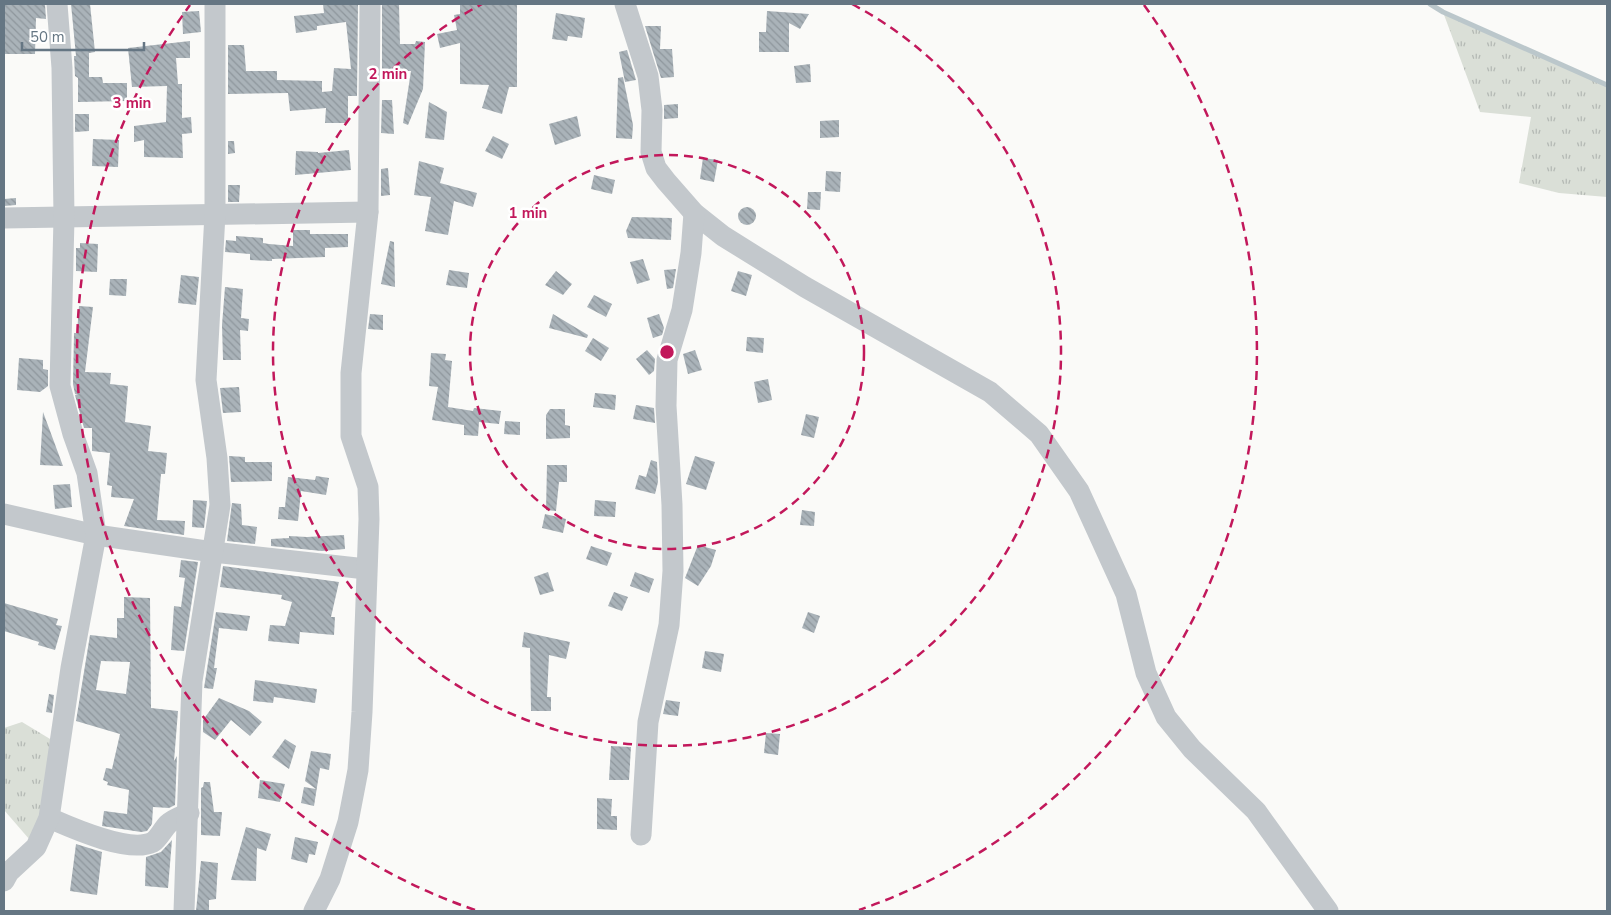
<svg xmlns="http://www.w3.org/2000/svg" width="1611" height="915" font-family="'Nunito Sans',sans-serif">
  <style>
    .grass { fill: url(#grass-tufts) }
    .lines { fill: none; stroke-linecap: round; stroke-linejoin: round }
    .stream { stroke: #bbc7cb; stroke-width: 5 }
    .building { fill: url(#building-back-hatch); fill-rule: evenodd }
    .minor { stroke: #c3c8cc; stroke-width: 21 }
    .ring { fill: none; stroke: #c2185b; stroke-width: 2.5; stroke-dasharray: 9 6 }
    .centre { fill: #c2185b; stroke: #fff; stroke-width: 2.5 }
    .ring-label { font-size: 15px; text-anchor: middle; font-weight: bold; fill: #c2185b; stroke: #fff; stroke-width: 5; stroke-linejoin: round; paint-order: stroke }
  </style>
  <defs>
    <pattern id="grass-tufts" width="24" height="20" patternUnits="userSpaceOnUse" patternTransform="scale(1.25)"><rect width="24" height="20" fill="#dadfd7"/><path d="M3 7l-1-3M5 7V3M7 7l1-3M15 17l-1-3M17 17v-4M19 17l1-3" fill="none" stroke="#b4b9b4"/></pattern>
    <pattern id="building-back-hatch" width="6" height="6" patternUnits="userSpaceOnUse" patternTransform="scale(1.25)"><rect width="6" height="6" fill="#aab3b9"/><path d="M-1 5l2 2M0 0l6 6M5-1l2 2" fill="none" stroke="#8e969c"/></pattern>
  </defs>
  <rect width="100%" height="100%" fill="#fafaf8"/>
  <g class="grass">
    <polygon points="1443,12 1607,85 1607,197 1559,193 1519,183 1531,117 1480,112"/>
    <polygon points="22,722 60,745 36,847 4,810 4,728"/>
  </g>
  <g class="lines">
    <polyline class="stream" points="1430,4 1443,12 1607,85"/>
  </g>
  <g class="building">
    <polygon points="4,4 45,4 46,19 36,18 35,54 4,54"/>
    <polygon points="71,4 90,4 95,52 89,53 89,77 102,77 103,83 127,83 127,101 78,102 78,78 75,76 74,56 76,56"/>
    <polygon points="323,4 358,4 357,96 348,96 348,123 325,123 326,108 290,111 288,93 228,94 228,45 244,45 246,71 277,71 277,80 322,81 322,92 332,91 334,68 351,69 346,22 317,26 317,30 296,33 294,16 324,13"/>
    <polygon points="382,4 399,4 400,44 415,44 416,41 425,42 423,89 408,125 403,123 411,71 382,71"/>
    <polygon points="460,4 517,4 517,87 509,87 502,114 482,108 489,85 460,84 460,43 440,48 437,34 457,30 454,15 460,14"/>
    <polygon points="199,11 201,32 183,34 182,12"/>
    <polygon points="767,11 809,14 800,29 789,23 789,52 759,52 759,32 766,32"/>
    <polygon points="556,13 585,18 582,38 568,36 567,41 552,39"/>
    <polygon points="645,26 661,26 660,49 672,49 674,77 661,78"/>
    <polygon points="190,41 190,58 176,58 178,84 182,84 182,118 191,117 192,133 182,134 183,158 144,157 144,140 134,142 134,126 166,122 167,86 132,87 128,48"/>
    <polygon points="627,50 636,80 625,82 619,52"/>
    <polygon points="810,64 811,82 796,83 794,66"/>
    <polygon points="623,77 633,125 632,139 616,138 618,78"/>
    <polygon points="382,100 392,100 394,134 381,133"/>
    <polygon points="429,102 447,112 444,140 425,138"/>
    <polygon points="678,104 678,118 664,119 664,105"/>
    <polygon points="75,114 89,114 89,131 75,132"/>
    <polygon points="577,116 581,136 555,145 549,124"/>
    <polygon points="839,120 839,137 820,138 820,121"/>
    <polygon points="493,136 509,144 502,159 485,151"/>
    <polygon points="93,139 119,140 118,167 92,166"/>
    <polygon points="228,141 234,141 235,153 228,154"/>
    <polygon points="349,150 351,170 295,175 296,151 318,152 318,153"/>
    <polygon points="703,158 718,160 714,182 700,179"/>
    <polygon points="419,161 444,168 440,183 477,193 473,207 454,201 448,235 425,231 431,197 414,195"/>
    <polygon points="388,168 390,195 381,196 381,169"/>
    <polygon points="826,171 841,172 840,192 825,191"/>
    <polygon points="594,175 615,180 612,194 591,189"/>
    <polygon points="228,185 240,185 239,202 228,202"/>
    <polygon points="808,192 821,192 820,210 807,209"/>
    <polygon points="16,198 16,205 4,206 4,199"/>
    <circle cx="747" cy="216" r="9"/>
    <polygon points="632,217 672,218 671,240 628,238 626,231"/>
    <polygon points="293,230 310,230 310,234 348,234 348,247 325,248 325,257 272,259 272,261 250,260 250,254 225,252 226,240 236,241 236,236 263,238 263,243 269,244 293,246"/>
    <polygon points="390,241 394,242 395,287 381,284"/>
    <polygon points="80,243 98,244 97,272 76,271 76,248 80,248"/>
    <polygon points="643,259 650,280 637,284 630,262"/>
    <polygon points="676,269 673,288 667,289 664,270"/>
    <polygon points="449,270 469,273 467,288 446,285"/>
    <polygon points="556,271 572,284 563,295 545,285"/>
    <polygon points="738,271 752,275 746,296 731,291"/>
    <polygon points="181,275 199,277 196,305 178,303"/>
    <polygon points="110,279 127,279 126,296 109,295"/>
    <polygon points="225,287 243,289 241,318 249,319 248,331 240,330 241,360 223,360 222,325"/>
    <polygon points="594,295 612,304 606,317 587,307"/>
    <polygon points="79,306 93,307 85,372 111,373 110,384 128,386 125,422 151,426 148,451 167,453 165,474 161,474 157,520 185,521 184,535 124,526 134,499 111,497 112,486 107,485 110,453 92,451 92,428 84,428 75,395 78,394 75,394 73,384 74,333 77,333"/>
    <polygon points="370,314 383,315 383,330 368,329"/>
    <polygon points="553,314 588,335 587,338 549,328"/>
    <polygon points="659,314 664,328 662,335 653,338 647,318"/>
    <polygon points="747,337 764,338 763,353 746,351"/>
    <polygon points="593,338 609,348 601,361 585,351"/>
    <polygon points="647,350 655,359 654,371 649,375 636,359"/>
    <polygon points="695,350 702,370 688,374 683,354"/>
    <polygon points="431,353 446,354 445,360 452,361 448,407 473,411 474,408 501,411 499,424 479,422 478,436 464,435 464,425 432,420 438,387 429,386"/>
    <polygon points="19,358 43,360 43,369 48,370 48,386 40,392 17,390"/>
    <polygon points="768,379 772,400 758,403 754,382"/>
    <polygon points="239,387 241,412 223,413 220,388"/>
    <polygon points="595,393 616,395 615,410 593,407"/>
    <polygon points="636,405 654,408 655,423 633,419"/>
    <polygon points="550,409 565,409 565,425 570,426 570,438 546,439 546,415"/>
    <polygon points="43,412 63,466 40,465"/>
    <polygon points="806,414 819,417 814,438 801,435"/>
    <polygon points="505,421 520,422 520,435 504,434"/>
    <polygon points="229,456 245,457 245,462 272,462 272,481 231,482"/>
    <polygon points="695,456 715,462 706,490 686,484"/>
    <polygon points="651,460 657,462 658,482 655,494 635,489 639,475 646,477"/>
    <polygon points="547,465 567,465 567,482 559,482 556,511 546,510"/>
    <polygon points="316,476 329,478 326,495 301,491 298,521 278,519 279,507 285,507 288,477 315,480"/>
    <polygon points="70,484 72,507 55,509 53,485"/>
    <polygon points="193,500 207,501 204,528 192,527"/>
    <polygon points="595,500 616,502 615,517 594,516"/>
    <polygon points="232,503 241,504 242,525 257,527 255,544 227,541"/>
    <polygon points="802,510 815,512 814,526 800,525"/>
    <polygon points="545,514 566,519 563,533 542,528"/>
    <polygon points="344,535 345,549 322,551 271,546 271,539 289,538 289,536 307,537"/>
    <polygon points="698,545 716,550 711,566 698,586 685,578"/>
    <polygon points="591,546 612,553 607,566 586,559"/>
    <polygon points="181,560 198,562 184,651 171,650 174,606 181,607 185,578 179,577"/>
    <polygon points="223,566 339,582 331,617 335,617 334,635 300,632 299,644 268,641 270,625 285,626 292,602 281,599 282,595 220,587"/>
    <polygon points="548,572 554,591 540,595 534,577"/>
    <polygon points="635,572 654,579 649,593 630,586"/>
    <polygon points="614,592 628,597 622,611 608,606"/>
    <path d="M124 597 150 598 151 708 178 711 174 761 177 756 175 805 169 808 153 807 152 824 147 831 141 832 102 826 104 811 127 814 129 790 107 785 108 782 103 780 106 768 112 769 120 734 76 721 90 635 117 638V618H124ZM101 661 130 662 126 694 96 690Z"/>
    <polygon points="4,603 58,619 56,625 62,626 55,650 38,645 39,642 4,631"/>
    <polygon points="216,612 250,616 247,631 219,628 214,668 217,668 213,689 204,688"/>
    <polygon points="808,612 820,616 814,633 802,628"/>
    <polygon points="524,632 570,642 566,659 549,655 547,697 551,697 551,711 531,711 530,648 522,647"/>
    <polygon points="705,651 724,654 721,672 702,668"/>
    <polygon points="255,680 317,689 315,703 274,697 273,703 253,701"/>
    <polygon points="49,694 54,695 52,713 46,712"/>
    <polygon points="219,698 249,711 262,722 250,736 231,720 215,740 203,732 203,720"/>
    <polygon points="666,700 680,702 678,716 663,714"/>
    <polygon points="766,733 780,734 778,755 764,753"/>
    <polygon points="285,739 296,746 289,769 272,757"/>
    <polygon points="611,746 631,747 629,780 609,780"/>
    <polygon points="311,751 331,754 329,770 320,768 314,806 301,803 304,787 316,789 305,781"/>
    <polygon points="260,780 285,784 280,802 258,798"/>
    <polygon points="204,782 210,782 214,812 222,812 220,836 201,835 201,788 203,787"/>
    <polygon points="597,798 612,799 611,816 617,816 617,830 597,829"/>
    <polygon points="246,827 271,834 266,851 257,848 256,881 231,880"/>
    <polygon points="295,837 318,842 315,855 309,854 307,863 291,859"/>
    <polygon points="172,840 168,888 145,886 146,857 161,852"/>
    <polygon points="76,844 102,852 97,895 70,891"/>
    <polygon points="201,861 218,863 216,899 209,900 209,911 196,911"/>
  </g>
  <g class="lines">
    <g class="minor">
      <polyline points="625,4 648,76 652,110 651,152 656,168 666,181 694,213 723,236 805,287 990,392 1039,434 1079,491 1126,594 1146,673 1166,717 1192,749 1256,811 1328,911"/>
      <polyline points="4,218 368,212"/>
      <polyline points="4,514 96,535 213,552 366,569"/>
      <path d="M49 818C72 828 129 854 153 842 159 838 163 829 168 824 173 819 182 816 189 813"/>
      <polyline points="641,835 648,722 669,625 673,571 672,505 666,406 667,360 682,310 691,253 694,213"/>
      <polyline points="4,881 9,872 36,847 49,818 71,668 96,535 87,473 73,434 60,386 64,218 62,68 57,4"/>
      <polyline points="184,911 192,681 220,505 217,458 206,380 215,214 215,4"/>
      <polyline points="314,911 330,879 348,822 358,770 362,712 369,519 368,487 351,436 351,373 368,212 370,4"/>
    </g>
  </g>
  <g class="ring">
    <circle cx="667" cy="352" r="197"/>
    <path d="M852 4A394 394 0 1 1 482 4"/>
    <path d="M475 910A590 590 0 0 1 190 5M1144 5A590 590 0 0 1 859 910"/>
  </g>
  <circle cx="667" cy="352" r="8" class="centre"/>
  <g class="ring-label">
    <text x="388" y="79">2 min</text>
    <text x="132" y="108">3 min</text>
    <text x="528" y="218">1 min</text>
  </g>
  <rect width="1611" height="915" fill="none" stroke="#657683" stroke-width="10"/>
  <path d="M22 42v8h122v-8" fill="none" stroke="#657683" stroke-width="2.5"/>
  <text x="30" y="42" font-size="15" fill="#657683" stroke="#ffffff" stroke-width="4" paint-order="stroke">50 m</text>
</svg>
